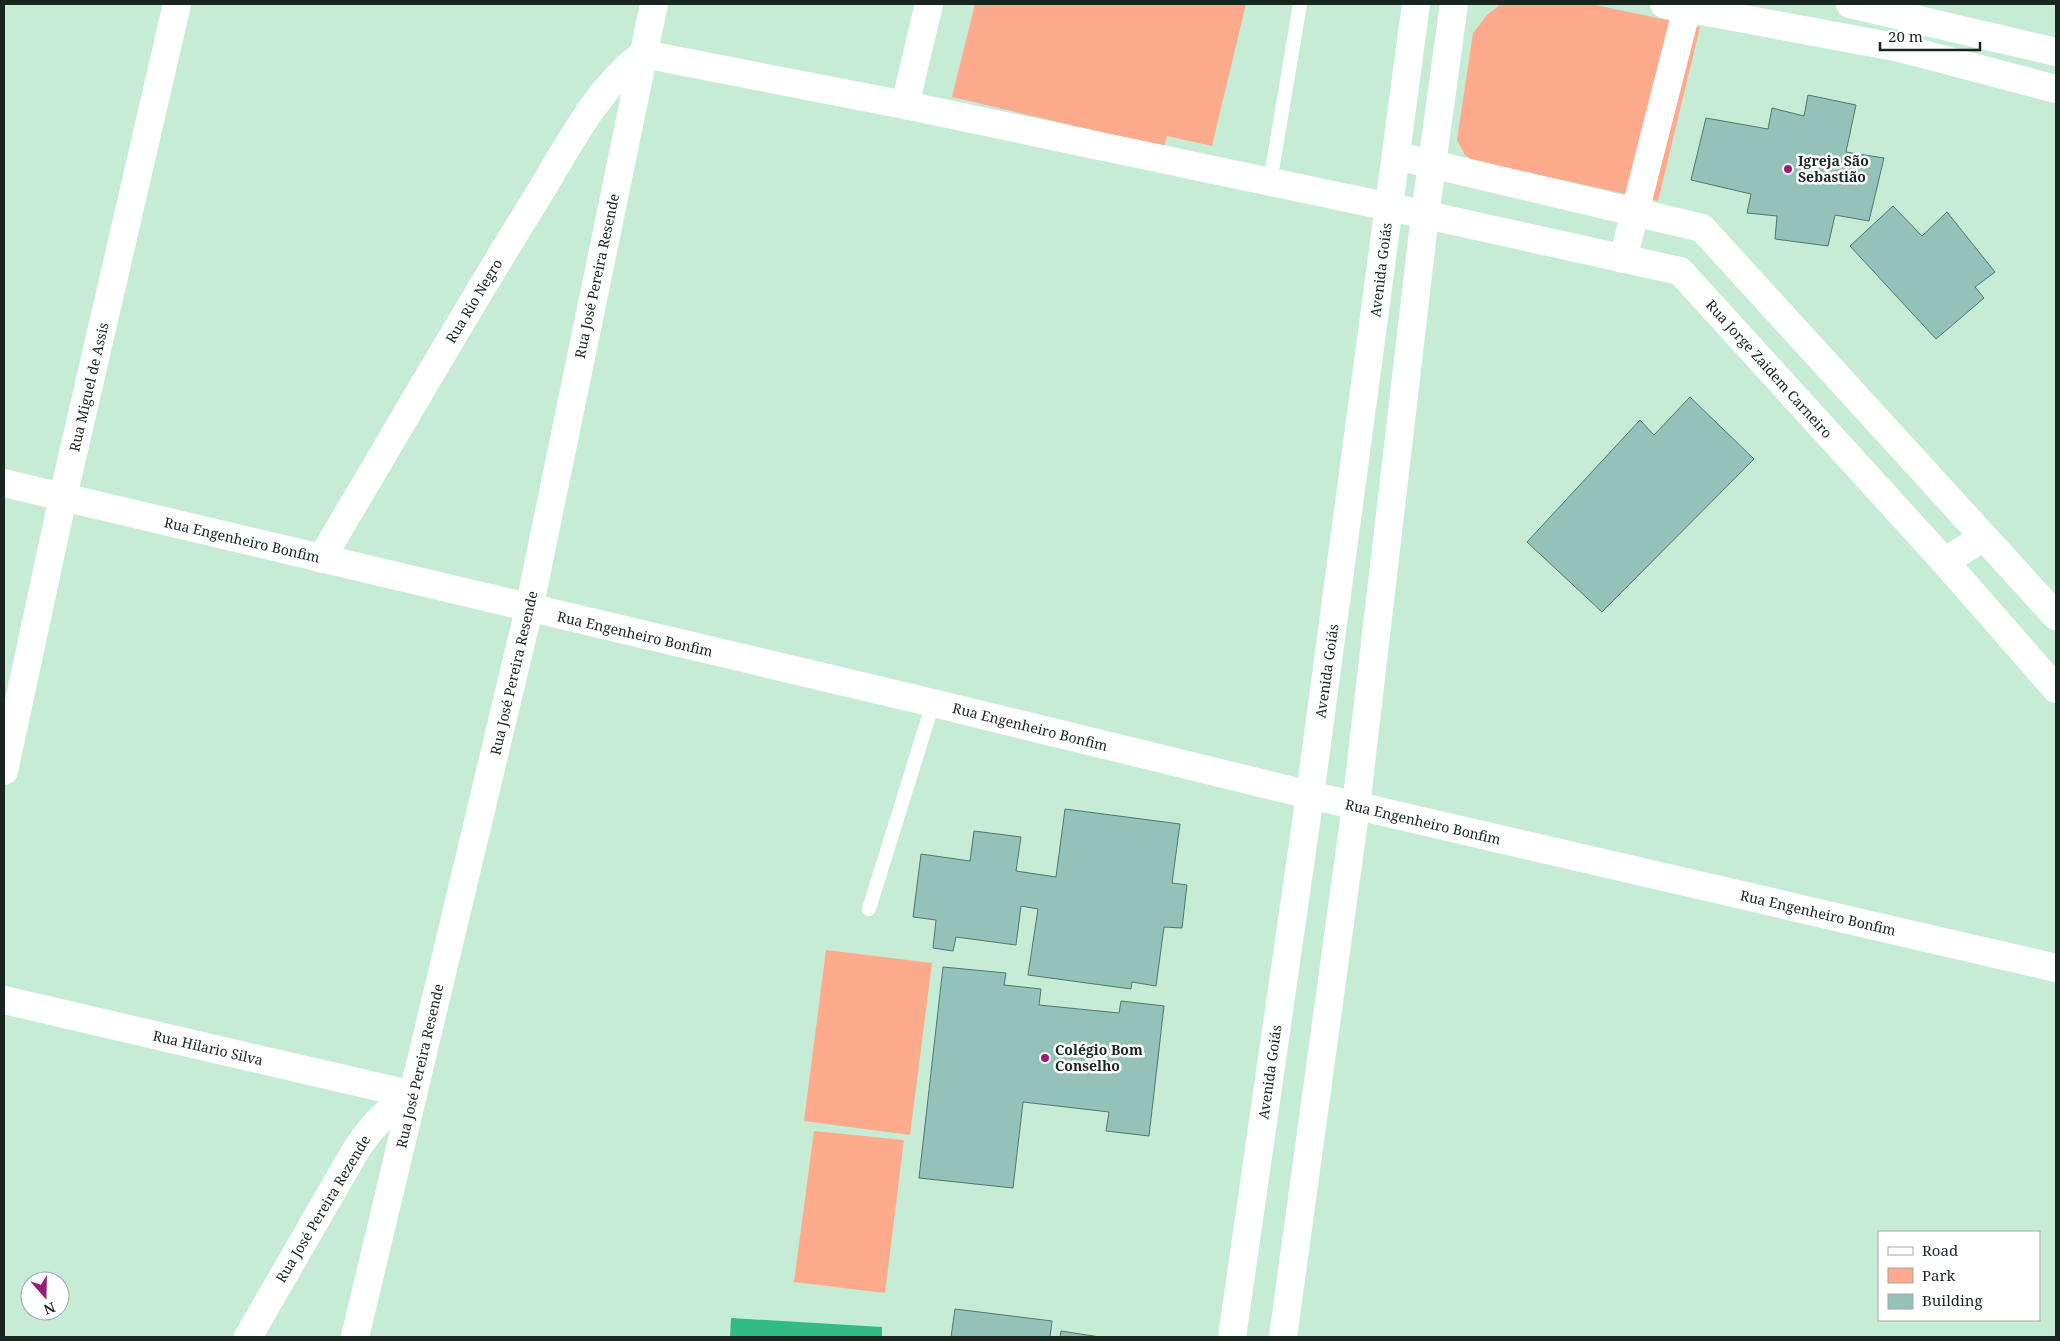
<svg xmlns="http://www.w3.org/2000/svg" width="2060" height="1341" font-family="'Noto Serif',serif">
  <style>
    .green { fill: #feaa8c }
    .water { fill: #31bb82 }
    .building { fill: #94c2b8; stroke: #4e7970 }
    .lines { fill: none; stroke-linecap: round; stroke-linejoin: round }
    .lane { stroke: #fff; stroke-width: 14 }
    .street { stroke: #fff; stroke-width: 28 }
    .secondary { stroke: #fff; stroke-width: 28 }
    .poi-dot { fill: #961d78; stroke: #fff; stroke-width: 2 }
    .labels { text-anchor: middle; stroke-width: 5; stroke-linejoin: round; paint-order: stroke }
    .poi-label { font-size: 14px; font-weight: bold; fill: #18261f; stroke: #fff; text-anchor: start }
    .street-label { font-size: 14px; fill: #18261f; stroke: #fff }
  </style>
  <rect width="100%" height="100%" fill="#c6ecd6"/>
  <g class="green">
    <polygon points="975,4 1246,4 1212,146 1167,136 1164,147 952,97"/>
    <polygon points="1501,4 1591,4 1700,27 1658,201 1472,160 1465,155 1457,140 1473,33 1488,14"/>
    <polygon points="826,950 932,963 910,1135 804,1121"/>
    <polygon points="814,1131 904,1140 885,1293 794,1282"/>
  </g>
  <polygon class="water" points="731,1318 882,1327 882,1337 730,1337"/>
  <g class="building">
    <polygon points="1808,95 1856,105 1846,152 1884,158 1869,221 1835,215 1828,246 1775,239 1777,216 1747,213 1751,194 1691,180 1706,118 1768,129 1772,108 1804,116"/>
    <polygon points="1893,206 1922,236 1947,212 1995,272 1975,287 1984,298 1936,339 1850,246"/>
    <polygon points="1690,397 1754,459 1602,612 1527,542 1640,420 1654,435"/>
    <polygon points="1065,809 1180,824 1172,883 1187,885 1182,928 1164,927 1156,986 1132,982 1131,989 1028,975 1038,909 1021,906 1016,945 956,937 953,951 933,948 936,920 913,917 921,854 970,861 974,831 1021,837 1016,871 1056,877"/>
    <polygon points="943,967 1006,973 1004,985 1041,989 1039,1005 1119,1013 1121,1001 1164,1006 1149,1136 1106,1131 1109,1112 1023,1102 1013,1188 919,1178"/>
    <polygon points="955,1309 1052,1321 1050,1337 951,1337"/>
    <polygon points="1061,1331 1100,1337 1060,1337"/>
  </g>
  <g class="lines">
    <g class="lane">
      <polyline points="1900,48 1913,4"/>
      <polyline points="1270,182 1300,4"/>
      <polyline points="869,909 933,703"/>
    </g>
    <g class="street">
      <polyline points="905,105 929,4"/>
      <polyline points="1397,156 1702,228 2056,616"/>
      <polyline points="1623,259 1688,4"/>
      <polyline points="4,483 933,703 1310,795 2056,968"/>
      <path d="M321 559C393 439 462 317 536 199 567 149 595 90 643 54L905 105 1390 207 1680 271 1945 562 2056 689"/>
      <polyline points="1945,562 1983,537"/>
      <polyline points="4,771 63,497 177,4"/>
      <polyline points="4,1000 413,1095"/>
      <path d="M248 1337 356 1150C372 1126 387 1109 413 1095"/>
      <polyline points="355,1337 529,609 654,4"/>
    </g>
    <g class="secondary">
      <polyline points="1664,4 1900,48 2056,89"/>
      <polyline points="1850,4 2056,52"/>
      <polyline points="1232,1337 1310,795 1416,4"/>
      <polyline points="1283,1337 1356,806 1425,215 1454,4"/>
    </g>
  </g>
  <g class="poi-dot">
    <circle cx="1788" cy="169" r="5"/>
    <circle cx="1045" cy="1058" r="5"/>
  </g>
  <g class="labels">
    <g class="poi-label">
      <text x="1798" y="166">Igreja São<tspan x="1798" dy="16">Sebastião</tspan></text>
      <text x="1055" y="1055">Colégio Bom<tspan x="1055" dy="16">Conselho</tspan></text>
    </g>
    <g class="street-label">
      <text transform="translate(1381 270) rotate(-83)" y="5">Avenida Goiás</text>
      <text transform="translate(597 276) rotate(-78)" y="5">Rua José Pereira Resende</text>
      <text transform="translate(474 301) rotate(-59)" y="5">Rua Rio Negro</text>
      <text transform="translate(1769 369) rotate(48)" y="5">Rua Jorge Zaidem Carneiro</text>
      <text transform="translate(89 387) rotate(-77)" y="5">Rua Miguel de Assis</text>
      <text transform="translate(242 540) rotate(13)" y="5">Rua Engenheiro Bonfim</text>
      <text transform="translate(635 634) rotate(13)" y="5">Rua Engenheiro Bonfim</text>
      <text transform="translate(1327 671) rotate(-82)" y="5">Avenida Goiás</text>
      <text transform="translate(514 673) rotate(-77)" y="5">Rua José Pereira Resende</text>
      <text transform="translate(1030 727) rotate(14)" y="5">Rua Engenheiro Bonfim</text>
      <text transform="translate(1423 822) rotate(13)" y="5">Rua Engenheiro Bonfim</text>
      <text transform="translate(1818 913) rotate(13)" y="5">Rua Engenheiro Bonfim</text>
      <text transform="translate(208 1048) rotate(13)" y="5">Rua Hilario Silva</text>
      <text transform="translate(420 1066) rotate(-77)" y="5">Rua José Pereira Resende</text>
      <text transform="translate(1270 1072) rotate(-82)" y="5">Avenida Goiás</text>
      <text transform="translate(323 1209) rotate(-59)" y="5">Rua José Pereira Rezende</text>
    </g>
  </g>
  <rect width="2060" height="1341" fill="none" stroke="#18261f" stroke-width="10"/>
  <rect x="1878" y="1231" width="162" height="90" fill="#ffffff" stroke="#a3a8a5"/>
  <rect x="1888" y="1247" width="25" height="8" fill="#ffffff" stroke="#a3a8a5"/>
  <text x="1922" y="1256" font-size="15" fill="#18261f">Road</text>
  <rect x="1888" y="1268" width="25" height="15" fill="#feaa8c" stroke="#a3a8a5"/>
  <text x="1922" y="1281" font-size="15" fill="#18261f">Park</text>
  <rect x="1888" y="1294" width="25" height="15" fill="#94c2b8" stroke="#a3a8a5"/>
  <text x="1922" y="1306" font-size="15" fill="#18261f">Building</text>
  <g transform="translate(45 1296) rotate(160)"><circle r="24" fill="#ffffff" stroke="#a3a8a5"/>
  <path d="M0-4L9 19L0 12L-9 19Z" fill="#961d78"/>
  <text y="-8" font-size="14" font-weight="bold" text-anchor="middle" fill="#18261f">N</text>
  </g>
  <path d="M1880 42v8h100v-8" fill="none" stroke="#18261f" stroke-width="2.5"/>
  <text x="1888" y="42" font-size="15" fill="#18261f" stroke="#ffffff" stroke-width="4" paint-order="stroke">20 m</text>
</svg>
